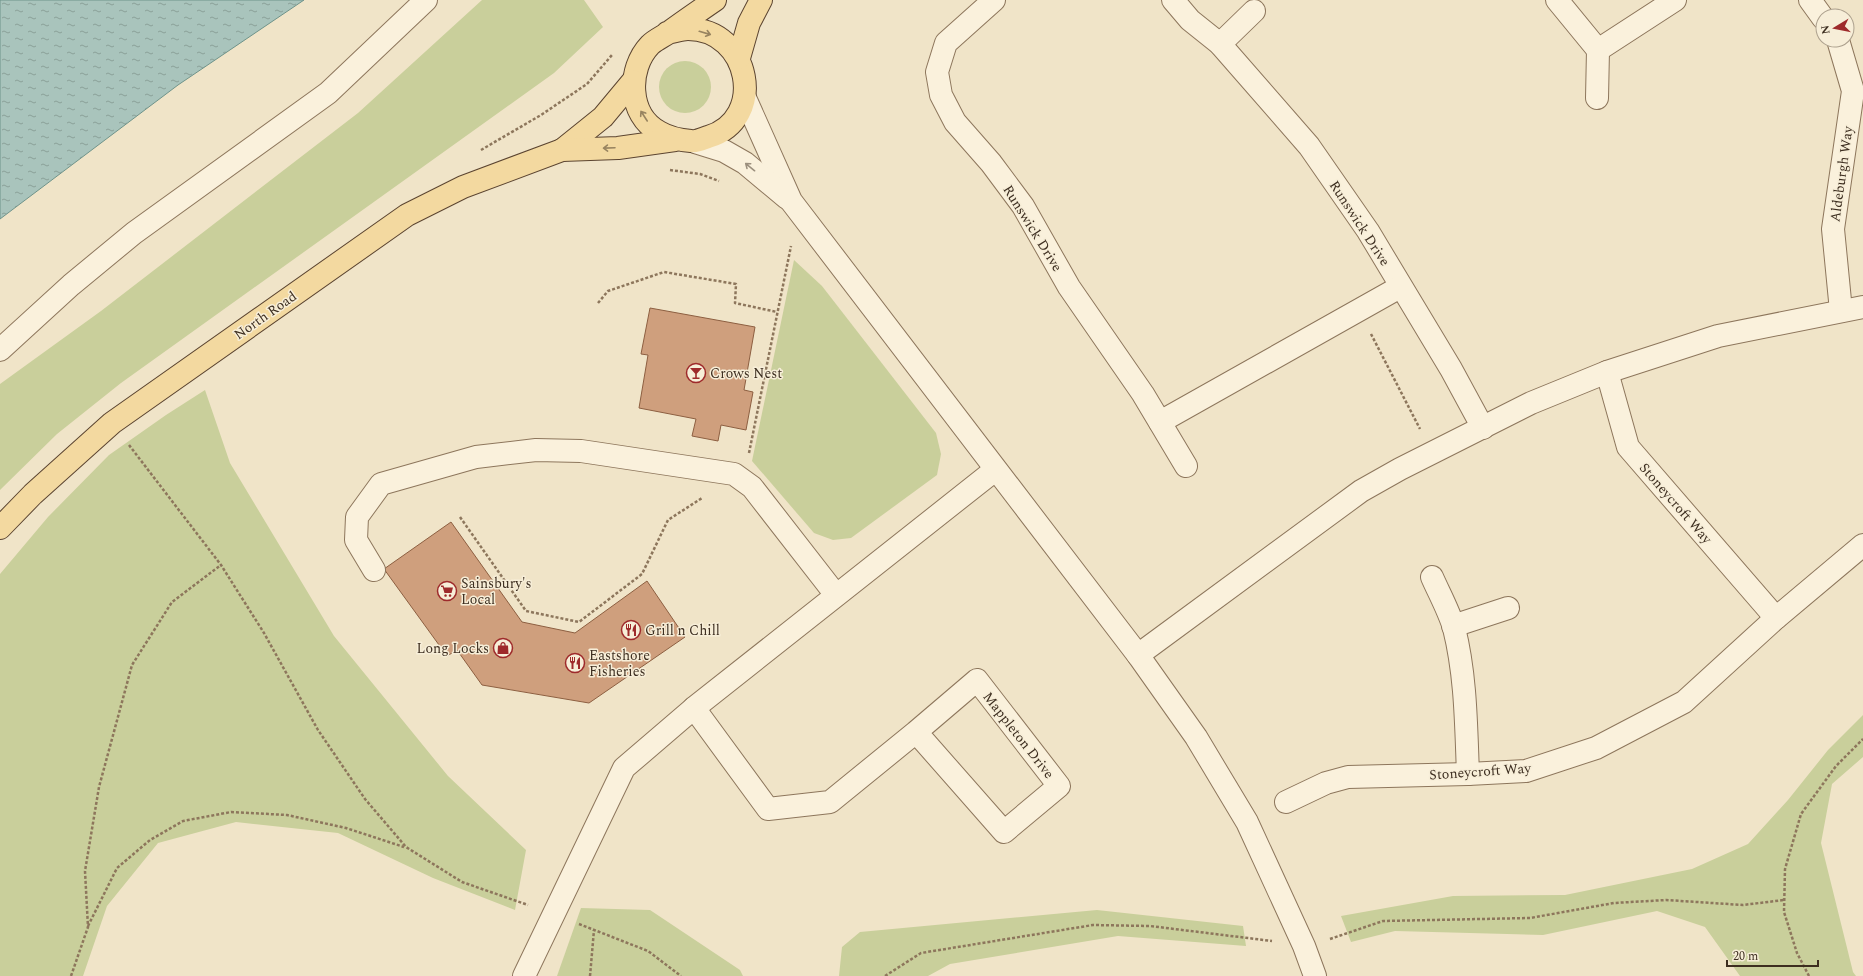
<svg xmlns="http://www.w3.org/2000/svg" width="1863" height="976" font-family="Spectral,serif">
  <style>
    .green { fill: #c9cf9b }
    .water { fill: url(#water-ripples); stroke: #6f938a }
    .building { fill: #cf9f7d; stroke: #8d5f41 }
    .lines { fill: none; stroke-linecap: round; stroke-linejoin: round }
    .minor-casing { stroke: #8d765c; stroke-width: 24 }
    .major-casing { stroke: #5b4430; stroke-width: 24 }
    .path { stroke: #8d765c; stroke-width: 2.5; stroke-dasharray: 3 2; stroke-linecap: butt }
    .minor { stroke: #faf1dc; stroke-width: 22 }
    .major { stroke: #f3d9a0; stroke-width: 22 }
    .oneway { stroke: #988460 }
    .oneway2 { stroke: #9c907e }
    .labels { text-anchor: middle; stroke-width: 3; stroke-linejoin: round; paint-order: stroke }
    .street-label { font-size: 14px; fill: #3d2e20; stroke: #f7eed8 }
    .poi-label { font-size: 14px; fill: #3d2e20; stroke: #f7eed8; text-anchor: start }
  </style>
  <defs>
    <pattern id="water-ripples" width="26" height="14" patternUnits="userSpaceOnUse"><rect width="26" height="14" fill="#a9c4bc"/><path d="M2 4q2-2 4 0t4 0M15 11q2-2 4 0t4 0" fill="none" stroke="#8ba098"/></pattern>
  </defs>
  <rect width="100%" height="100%" fill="#f0e4c8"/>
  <g class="green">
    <polygon points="482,0 584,0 603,27 554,73 121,383 57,434 0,490 0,384 101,311 358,113"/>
    <circle cx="685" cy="87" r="26"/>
    <polygon points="794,260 822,286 936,433 941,454 937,475 851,538 833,540 814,533 752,461"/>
    <polygon points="205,390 230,463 334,636 448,776 526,850 515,910 433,878 338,833 236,822 158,843 107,906 83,976 0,976 0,574 48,517 109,455 166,415"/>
    <polygon points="1863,715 1863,757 1832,784 1821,843 1853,972 1856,976 1740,976 1705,927 1657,911 1543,935 1395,931 1351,942 1341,916 1453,896 1565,895 1692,869 1748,844 1788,800 1828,750"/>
    <polygon points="581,908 650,910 740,970 743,976 557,976"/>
    <polygon points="1097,910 1243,926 1246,946 1118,936 950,964 928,976 839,976 842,947 860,932"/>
  </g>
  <polygon class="water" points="0,0 304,0 178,85 0,219"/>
  <g class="building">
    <polygon points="650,308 755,327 744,390 753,392 746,430 721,425 718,441 692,436 696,419 639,408 648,355 641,354"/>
    <polygon points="451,522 522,622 575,633 647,581 685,637 589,703 482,685 457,650 447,656 384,569"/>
  </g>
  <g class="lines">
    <defs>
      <g id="minor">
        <polyline points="994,0 946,43 937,72 941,95 955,122 991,163 1023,206 1069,287 1143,394 1186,466"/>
        <polyline points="1173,0 1190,20 1220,44 1309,146 1368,231 1451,369 1483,428"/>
        <polyline points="1557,0 1598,50 1675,0"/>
        <polyline points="1810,0 1823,18"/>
        <polyline points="1838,40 1853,91 1833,229 1841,311"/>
        <polyline points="1220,44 1254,11"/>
        <polyline points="745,98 791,201 1138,655 1196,737 1247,822 1304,946 1315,976"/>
        <polyline points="1597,98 1598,50"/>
        <polyline points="695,142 724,151 745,163 787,198"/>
        <polyline points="0,350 71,285 134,233 328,93 426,0"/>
        <polyline points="1607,372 1628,447 1776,618"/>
        <polyline points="1160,422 1400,287"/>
        <polyline points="374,570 356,540 357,517 381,484 476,457 536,450 581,451 734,474 752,487 836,595"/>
        <path d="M1432 577C1439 593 1449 611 1454 628 1466 676 1466 725 1468 774"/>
        <polyline points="1453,626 1508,608"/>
        <polyline points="1138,655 1361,491 1400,469 1531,403 1607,372 1718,336 1863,307"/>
        <polyline points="694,708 768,809 830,802 916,732 1004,832 1059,786 977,680 916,732"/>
        <polyline points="1286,802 1326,783 1348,777 1468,774 1526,771 1596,748 1684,702 1776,618 1863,545"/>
        <polyline points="524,976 624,768 694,708 995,470"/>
      </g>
      <g id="major">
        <path d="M667 33C674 32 681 29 688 29 750 29 768 119 708 137 702 139 697 142 691 141 679 140 669 138 659 132 628 115 627 69 650 45 655 40 662 37 668 33 683 22 699 11 715 0"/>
        <polyline points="739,58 749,23 761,0"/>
        <polyline points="562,150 603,117 633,81"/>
        <polyline points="0,528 33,494 112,423 407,215 463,187 562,150 618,148 675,140"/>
      </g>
    </defs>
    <use href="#minor" class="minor-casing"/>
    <use href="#major" class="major-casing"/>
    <g class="path">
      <polyline points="481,150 541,115 587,84 612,55"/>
      <polyline points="670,170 700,174 719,181"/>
      <polyline points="598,303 608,291 664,272 736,284 735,303 777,312"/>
      <polyline points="1371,334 1420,429"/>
      <polyline points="129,445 221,565 264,633 318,730 365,799 406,847 462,882 528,905"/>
      <polyline points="749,453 791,246"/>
      <polyline points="460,517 526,611 579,622 642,574 668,520 702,498"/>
      <polyline points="579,924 648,951 681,976"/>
      <polyline points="88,926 117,868 150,840 183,821 231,812 287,815 346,828 404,847"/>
      <polyline points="1330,939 1383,921 1530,918 1614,903 1666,900 1743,905 1784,900"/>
      <polyline points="71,976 88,927 85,871 99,787 132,665 172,602 221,565"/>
      <polyline points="590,976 594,930"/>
      <polyline points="885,976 921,953 1093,925 1150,926 1272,941"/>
      <polyline points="1809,976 1797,953 1784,912 1785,869 1801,814 1836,766 1863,739"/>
    </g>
    <use href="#minor" class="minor"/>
    <use href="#major" class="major"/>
  </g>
  <defs><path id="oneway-shaft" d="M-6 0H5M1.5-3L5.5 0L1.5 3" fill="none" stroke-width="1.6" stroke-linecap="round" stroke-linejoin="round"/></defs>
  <g class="oneway">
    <use href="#oneway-shaft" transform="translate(705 33) rotate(16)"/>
    <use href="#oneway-shaft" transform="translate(644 116) rotate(-123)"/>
    <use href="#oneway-shaft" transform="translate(609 148) rotate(178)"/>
  </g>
  <use class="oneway2" href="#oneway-shaft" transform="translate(750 167) rotate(-141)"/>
  <defs>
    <symbol id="bar-ring" viewBox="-11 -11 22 22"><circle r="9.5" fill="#f7eed8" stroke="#9e2a2b" stroke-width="1.5"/><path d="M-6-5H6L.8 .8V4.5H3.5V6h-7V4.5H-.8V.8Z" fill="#9e2a2b"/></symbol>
    <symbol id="supermarket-ring" viewBox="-11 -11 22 22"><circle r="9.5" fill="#f7eed8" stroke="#9e2a2b" stroke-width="1.5"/><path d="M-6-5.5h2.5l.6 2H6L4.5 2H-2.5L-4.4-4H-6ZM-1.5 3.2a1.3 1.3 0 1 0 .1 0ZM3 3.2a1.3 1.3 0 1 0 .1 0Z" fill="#9e2a2b"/></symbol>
    <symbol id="restaurant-ring" viewBox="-11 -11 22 22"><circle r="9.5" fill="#f7eed8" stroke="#9e2a2b" stroke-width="1.5"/><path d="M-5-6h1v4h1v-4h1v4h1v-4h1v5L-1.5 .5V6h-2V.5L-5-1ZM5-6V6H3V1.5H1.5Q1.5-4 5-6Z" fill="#9e2a2b"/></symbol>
    <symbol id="shop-ring" viewBox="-11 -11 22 22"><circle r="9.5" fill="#f7eed8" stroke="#9e2a2b" stroke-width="1.5"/><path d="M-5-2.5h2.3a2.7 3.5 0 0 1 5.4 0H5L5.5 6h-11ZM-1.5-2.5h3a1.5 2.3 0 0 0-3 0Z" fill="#9e2a2b"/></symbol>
  </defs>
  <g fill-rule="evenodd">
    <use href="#bar-ring" x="685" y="362" width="22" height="22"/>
    <use href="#supermarket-ring" x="436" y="580" width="22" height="22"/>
    <use href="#restaurant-ring" x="620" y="619" width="22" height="22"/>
    <use href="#shop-ring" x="492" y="637" width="22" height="22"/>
    <use href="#restaurant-ring" x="564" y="652" width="22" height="22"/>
  </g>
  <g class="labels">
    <g class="street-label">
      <text transform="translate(1841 174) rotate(-82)" y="5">Aldeburgh Way</text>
      <text transform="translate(1360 223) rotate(57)" y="5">Runswick Drive</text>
      <text transform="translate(1033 228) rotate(58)" y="5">Runswick Drive</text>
      <text transform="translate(265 315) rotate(-35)" y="5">North Road</text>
      <text transform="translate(1676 503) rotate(49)" y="5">Stoneycroft Way</text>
      <text transform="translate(1019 735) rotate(52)" y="5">Mappleton Drive</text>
      <text transform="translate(1480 771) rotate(-4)" y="5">Stoneycroft Way</text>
    </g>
    <g class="poi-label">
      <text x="710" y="378">Crows Nest</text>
      <text x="461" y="588">Sainsbury's<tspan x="461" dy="16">Local</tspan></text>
      <text x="645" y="635">Grill n Chill</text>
      <text x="489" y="653" text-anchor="end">Long Locks</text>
      <text x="589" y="660">Eastshore<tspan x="589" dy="16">Fisheries</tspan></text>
    </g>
  </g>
  <g transform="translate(1835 28) rotate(260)"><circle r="19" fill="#f7eed8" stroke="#ada18e"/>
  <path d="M0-3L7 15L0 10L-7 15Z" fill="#9e2a2b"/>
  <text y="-6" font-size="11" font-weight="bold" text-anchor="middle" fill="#3d2e20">N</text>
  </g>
  <path d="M1727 960v6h91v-6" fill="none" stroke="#3d2e20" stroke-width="2"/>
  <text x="1733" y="960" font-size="12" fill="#3d2e20" stroke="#f7eed8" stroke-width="3" paint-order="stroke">20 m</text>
</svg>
